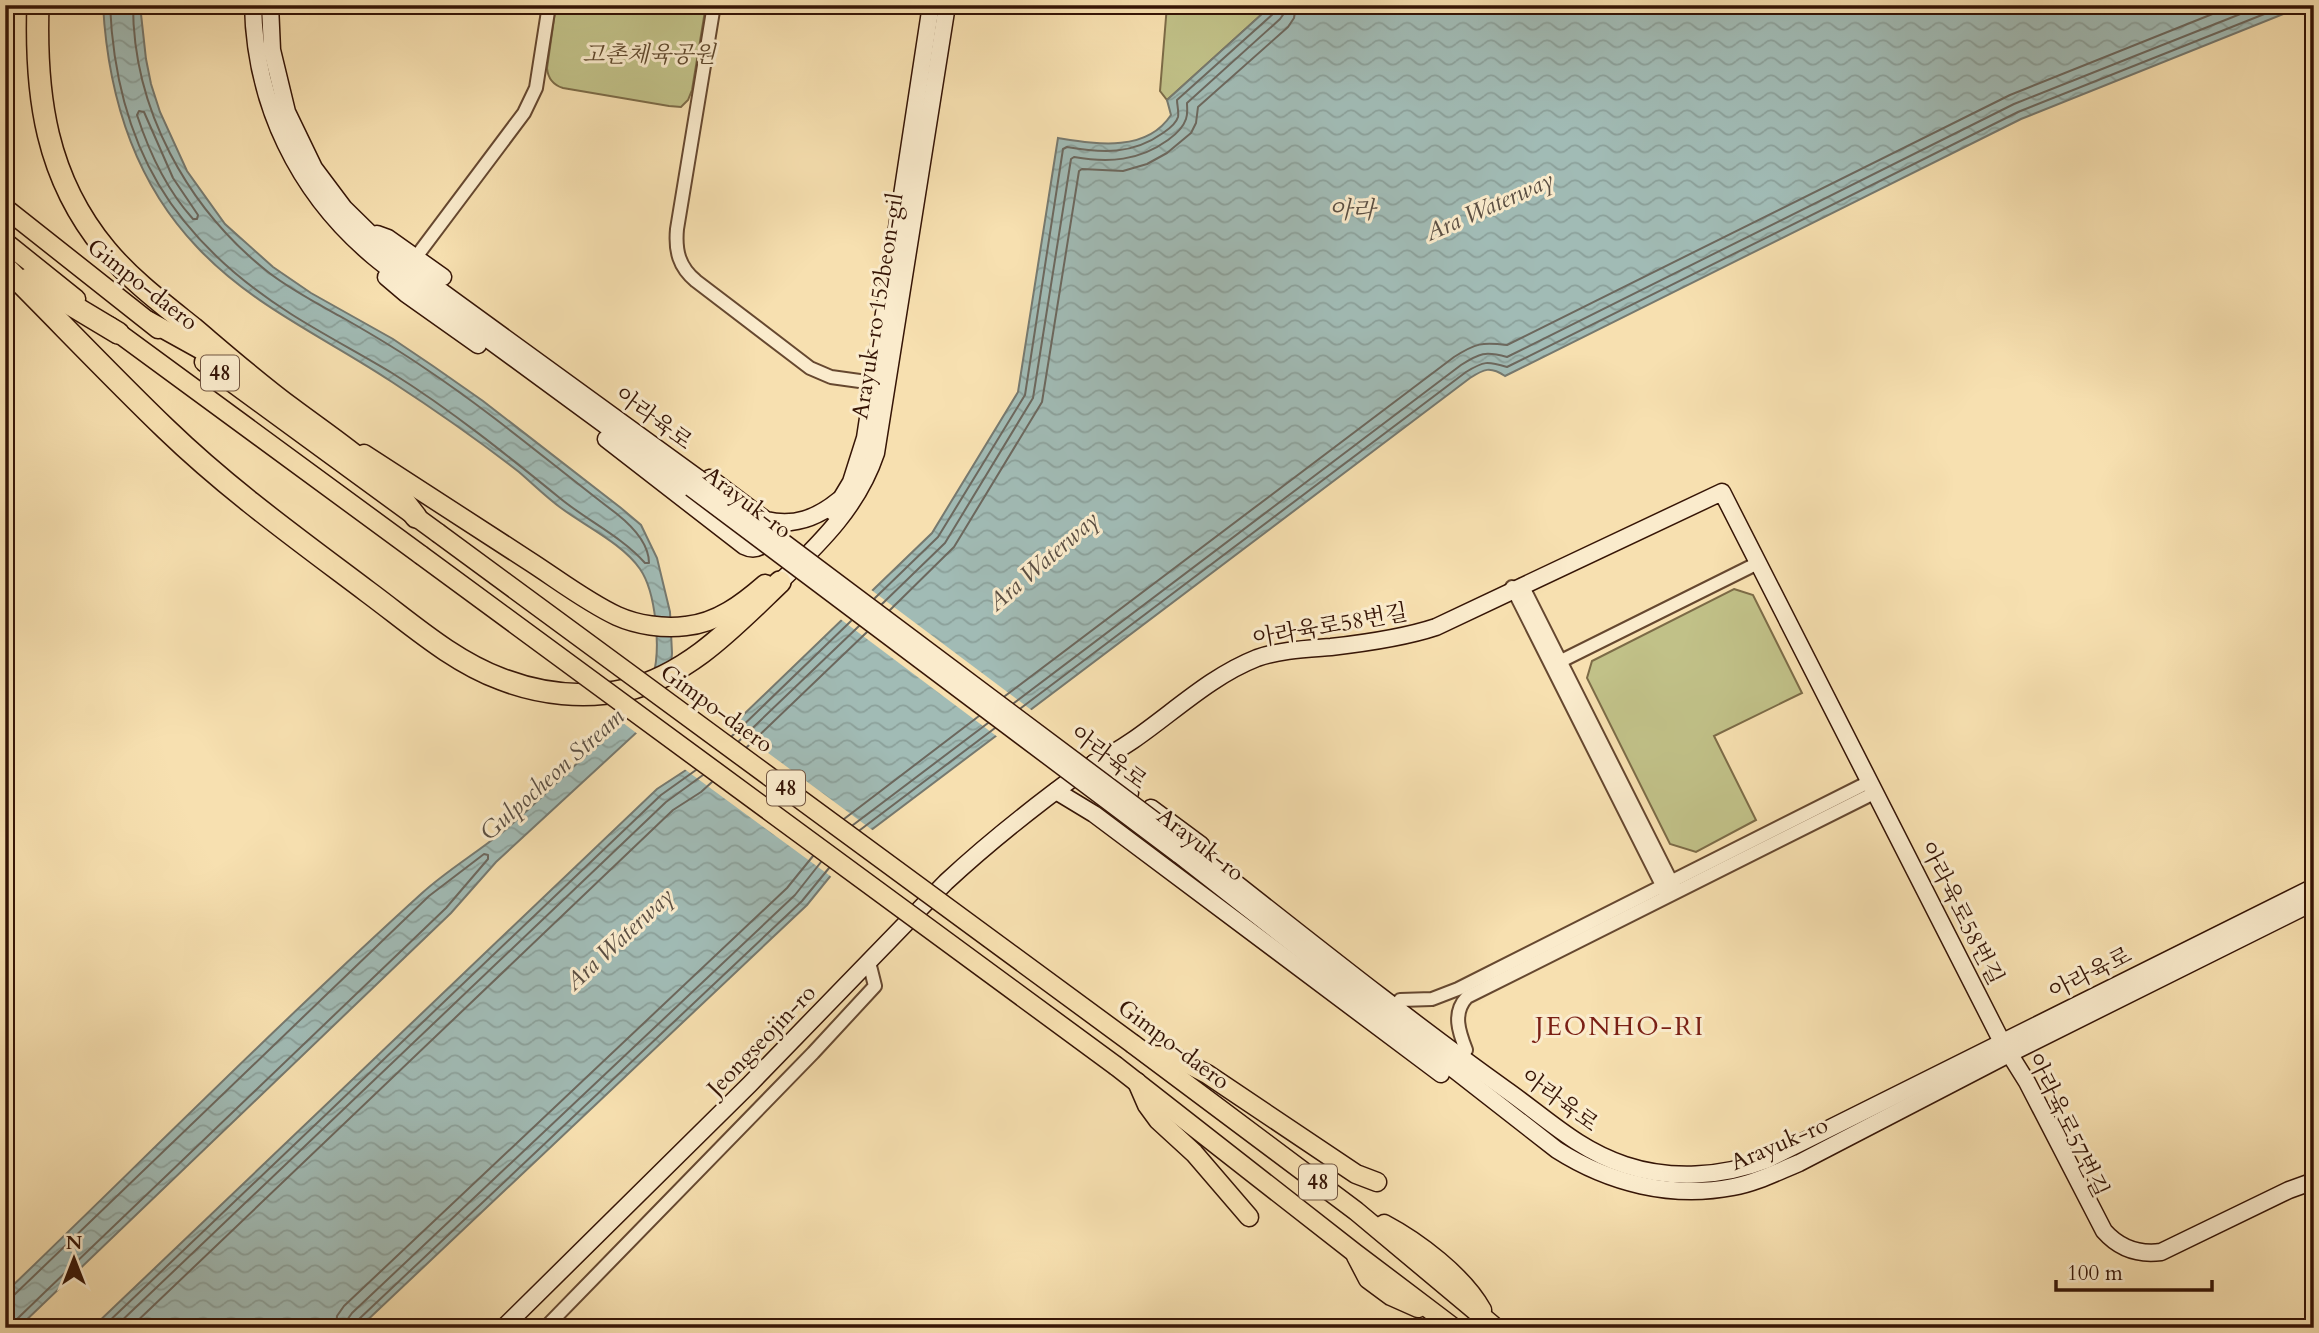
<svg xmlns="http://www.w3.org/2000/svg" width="2319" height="1333" font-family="Cardo,'Noto Serif KR',serif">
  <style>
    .green { fill: #c1c188; stroke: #7c6b47; stroke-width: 2 }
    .water { fill: url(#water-waves); stroke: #76796f; stroke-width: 2 }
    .pier { fill: #f7e0b0 }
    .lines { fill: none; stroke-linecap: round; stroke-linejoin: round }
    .shore { stroke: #6c685e; stroke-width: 2 }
    .street-casing { stroke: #664830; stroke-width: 16 }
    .secondary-casing { stroke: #361506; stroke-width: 19 }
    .primary-casing { stroke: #361506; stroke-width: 21 }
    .highway-casing { stroke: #361506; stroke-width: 24 }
    .street { stroke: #faebcc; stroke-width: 12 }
    .secondary { stroke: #faebcc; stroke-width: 16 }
    .primary { stroke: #f7e0b0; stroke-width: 18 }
    .highway { stroke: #f7e0b0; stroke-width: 21 }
    .secondary-bridge-casing { stroke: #361506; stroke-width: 19; stroke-linecap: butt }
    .primary-bridge-casing { stroke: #361506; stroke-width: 21; stroke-linecap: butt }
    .secondary-bridge { stroke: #faebcc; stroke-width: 16 }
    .primary-bridge { stroke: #f7e0b0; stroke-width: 18 }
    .labels { text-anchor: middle; stroke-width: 6; stroke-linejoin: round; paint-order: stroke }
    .shield { fill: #faebcc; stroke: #715541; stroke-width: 2 }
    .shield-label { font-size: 21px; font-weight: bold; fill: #361506 }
    .park-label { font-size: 23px; font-style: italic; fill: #60492d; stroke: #faebcc }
    .street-label { font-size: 23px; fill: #361506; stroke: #faebcc }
    .water-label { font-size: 24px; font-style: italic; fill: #5b4f43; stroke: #faebcc }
    .quarter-label { font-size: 26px; letter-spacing: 2px; fill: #7a1f14; stroke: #faebcc }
  </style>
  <defs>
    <pattern id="water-waves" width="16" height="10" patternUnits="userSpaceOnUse" patternTransform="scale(1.75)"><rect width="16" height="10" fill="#a1bbb5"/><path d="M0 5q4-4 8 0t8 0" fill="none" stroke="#8ba09a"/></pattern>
  </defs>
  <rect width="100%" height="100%" fill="#f7e0b0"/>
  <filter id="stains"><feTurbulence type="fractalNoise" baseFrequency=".00286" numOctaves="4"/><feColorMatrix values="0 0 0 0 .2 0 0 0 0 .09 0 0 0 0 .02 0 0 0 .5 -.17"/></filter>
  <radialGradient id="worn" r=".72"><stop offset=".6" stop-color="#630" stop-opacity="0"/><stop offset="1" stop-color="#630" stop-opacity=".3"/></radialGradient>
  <g class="green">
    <path d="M556 5H706L692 90 688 100 681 107 669 106 563 88C553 85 548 79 547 68Z"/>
    <polygon points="1167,5 1272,5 1167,100 1160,91"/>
    <polygon points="1734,589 1753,595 1802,693 1714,736 1756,820 1696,852 1670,844 1587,678 1592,661"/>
  </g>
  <g class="water">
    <path d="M103 5H140L146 59 151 84 160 112 187 171 225 224 273 267 311 293 393 339 433 366 483 401 621 508 641 525 657 558 670 612 672 653 671 667 649 721 496 862 451 913 18 1328H5V1293C143 1160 279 1023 421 894 446 871 475 854 501 833 530 810 555 783 582 759 600 743 621 727 635 708 642 700 649 686 653 676 661 649 656 592 640 569 623 544 585 526 561 508 546 497 533 484 519 472 478 440 435 410 392 382 326 338 252 306 197 247 134 181 108 95 103 5Z"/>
    <path d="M1272 5H2306L2021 119 1505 376C1490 366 1484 369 1470 378L862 837 807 905 359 1328H92L657 789 686 770 932 533 1018 392 1058 138C1096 144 1146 153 1171 115L1167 100Z"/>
  </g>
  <g class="pier">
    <polygon points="870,589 1034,712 999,738 839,618"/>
    <polygon points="651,666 672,682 672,686 668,700 658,715 639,735 619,720 634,705 644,689"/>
    <polygon points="729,724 875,832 865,840 833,878 683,768"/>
  </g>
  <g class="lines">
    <g class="shore">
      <path d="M110 5C116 146 173 239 291 314 324 335 359 353 392 373 451 410 507 455 561 499 588 521 622 537 645 563H649C649 543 632 526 617 514 554 466 492 413 426 369 400 351 373 335 345 319 318 304 291 290 268 272 187 208 133 109 133 5"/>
      <path d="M139 111 144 112 173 178 198 215 197 219H193C166 189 149 152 137 115Z"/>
      <path d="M875 598 938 537 1025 395 1063 149 1067 147C1102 153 1132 155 1163 133 1169 129 1176 124 1178 117 1179 111 1177 105 1177 100L1274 13 1276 5"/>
      <path d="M882 604 945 543 1033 398 1071 159 1074 157C1109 163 1139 161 1168 140 1175 135 1183 128 1186 119 1188 114 1187 108 1187 103L1280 19 1285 12V5"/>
      <polyline points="890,610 954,547 1042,402 1079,171 1082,169 1123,171 1147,164 1167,153 1191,133 1196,123 1198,107 1288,27 1294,18 1296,5"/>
      <path d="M1005 696 1454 357C1476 343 1482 342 1507 345L2010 95 2235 5"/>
      <path d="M1014 703 1461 365C1480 353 1485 351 1507 357L2014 104 2263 5"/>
      <path d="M1021 708 1466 372C1484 361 1487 361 1507 367L2018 112 2287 5"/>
      <polyline points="732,736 851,621"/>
      <polyline points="739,741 859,626"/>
      <polyline points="747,747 867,632"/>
      <polyline points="844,819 979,716"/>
      <polyline points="853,825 988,723"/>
      <polyline points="860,830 995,728"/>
      <polyline points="5,1298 13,1296 429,896 484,854 488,855 488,859 446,908 45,1292 16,1320 14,1328"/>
      <polyline points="102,1328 661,795 696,770"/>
      <polyline points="114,1328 666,802 703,775"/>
      <polyline points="130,1328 673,810 701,792 712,782"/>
      <polyline points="336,1328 337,1316 344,1306 787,888 813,856"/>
      <polyline points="346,1328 347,1320 352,1313 795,895 821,862"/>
      <polyline points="355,1328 358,1320 802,901 829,868"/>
    </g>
    <defs>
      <g id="street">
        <path d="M714 5 677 229C675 251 679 267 696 281L810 368 831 377 874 383"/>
        <polyline points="416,257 524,113 536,88 549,5"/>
        <polyline points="1522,585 1674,887"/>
        <polyline points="1512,587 1666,893"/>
        <polyline points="1561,661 1758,563"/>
        <polyline points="1400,1000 1432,999 1458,989 1869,782"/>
        <path d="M1466 1050C1459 1032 1452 1013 1467 997L1874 793"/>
        <polyline points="545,1328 813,1053 875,986 869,962"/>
      </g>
      <g id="secondary">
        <path d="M253 5C255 104 298 193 373 256 409 286 451 312 489 340 556 389 624 439 691 488"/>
        <polyline points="270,5 272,50 287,112 314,168 344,208 394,257 698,478"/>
        <polyline points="377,234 388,238 443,277"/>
        <polyline points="386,277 406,294 478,345"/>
        <path d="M606 439 744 546C756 552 765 546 769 534"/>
        <path d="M710 478 766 520C794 527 817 518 839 500"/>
        <polyline points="833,512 851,482 865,438 931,5"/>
        <path d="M780 582C820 543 858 507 876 453L947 5"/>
        <path d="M1094 763C1152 736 1196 682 1257 658 1280 650 1306 649 1331 647 1366 643 1403 638 1436 627L1722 492 2002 1042 2027 1082 2104 1231C2119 1248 2138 1255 2161 1252L2289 1190 2314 1181"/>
        <polyline points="1094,763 1130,793"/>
        <polyline points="1056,791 1094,814 1441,1074"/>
        <polyline points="1151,808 1201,845"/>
        <path d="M1186 844C1291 926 1396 1011 1505 1089 1545 1117 1578 1150 1625 1165 1670 1180 1722 1177 1766 1160L2314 887"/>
        <path d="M1178 854 1557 1150C1609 1183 1671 1199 1733 1187 1756 1183 1777 1172 1799 1163L2009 1054 2314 902"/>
        <path d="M503 1328 750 1084 946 882C989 842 1036 805 1084 770"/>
      </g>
      <g id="primary">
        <polyline points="5,208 158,329"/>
        <polyline points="5,242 76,299"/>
        <polyline points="149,321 223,362"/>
        <polyline points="109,326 421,555"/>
        <polyline points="204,362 438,533"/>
        <path d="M364 454C418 489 472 524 526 559 556 578 585 601 617 616 637 625 664 629 686 626 717 623 742 604 765 584"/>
        <polyline points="1133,1044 1356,1211 1496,1328"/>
        <polyline points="1148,1055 1173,1056 1207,1074 1356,1174 1377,1182"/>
        <polyline points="1116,1066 1355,1253 1454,1328"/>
        <polyline points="1137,1082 1147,1105 1158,1120 1194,1153 1249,1217"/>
        <path d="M1384 1224C1418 1242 1463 1276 1482 1310"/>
        <polyline points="1356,1256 1368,1279 1391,1296 1418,1308"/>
      </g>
      <g id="highway">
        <path d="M38 5C35 96 46 178 106 250 131 280 163 304 193 328 226 356 258 384 292 409 336 442 384 472 416 517"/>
        <path d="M5 267C59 321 111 376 166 429 228 489 299 540 368 592 410 623 452 661 501 679 540 694 584 699 626 690 689 675 735 625 780 582"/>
        <polyline points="28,279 118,333"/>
      </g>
    </defs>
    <use href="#street" class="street-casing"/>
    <use href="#secondary" class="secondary-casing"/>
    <use href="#primary" class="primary-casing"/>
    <use href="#highway" class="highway-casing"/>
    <use href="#street" class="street"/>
    <use href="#secondary" class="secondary"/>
    <use href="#primary" class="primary"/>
    <use href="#highway" class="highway"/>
    <defs>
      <g id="secondary-bridge">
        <polyline points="698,478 1186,844"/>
        <polyline points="691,488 1178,854"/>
      </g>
      <g id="primary-bridge">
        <polyline points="438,533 1133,1044"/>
        <polyline points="421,555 1116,1066"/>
      </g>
    </defs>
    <use href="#secondary-bridge" class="secondary-bridge-casing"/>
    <use href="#primary-bridge" class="primary-bridge-casing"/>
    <use href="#secondary-bridge" class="secondary-bridge"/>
    <use href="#primary-bridge" class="primary-bridge"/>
  </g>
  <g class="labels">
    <g class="shield">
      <rect x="201" y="355.5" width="38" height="35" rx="5"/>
      <rect x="767" y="770.5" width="38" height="35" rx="5"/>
      <rect x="1299" y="1164.5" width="38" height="35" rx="5"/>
    </g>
    <g class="shield-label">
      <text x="220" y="380">48</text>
      <text x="786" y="795">48</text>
      <text x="1318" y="1189">48</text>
    </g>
    <g class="park-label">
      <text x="649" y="62">고촌체육공원</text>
    </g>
    <g class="street-label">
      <text transform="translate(143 284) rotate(38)" y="8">Gimpo-daero</text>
      <text transform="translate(877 306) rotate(-81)" y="8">Arayuk-ro 152beon-gil</text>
      <text transform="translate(654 418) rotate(36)" y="8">아라육로</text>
      <text transform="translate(748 502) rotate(37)" y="8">Arayuk-ro</text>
      <text transform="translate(1330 625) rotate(-10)" y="8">아라육로58번길</text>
      <text transform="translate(717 708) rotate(36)" y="8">Gimpo-daero</text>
      <text transform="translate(1109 757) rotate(37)" y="8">아라육로</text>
      <text transform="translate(1201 844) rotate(38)" y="8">Arayuk-ro</text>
      <text transform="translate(1962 913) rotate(63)" y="8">아라육로58번길</text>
      <text transform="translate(2090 973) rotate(-27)" y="8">아라육로</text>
      <text transform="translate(761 1040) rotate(-46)" y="8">Jeongseojin-ro</text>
      <text transform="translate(1174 1044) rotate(37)" y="8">Gimpo-daero</text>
      <text transform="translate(1560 1100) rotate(36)" y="8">아라육로</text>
      <text transform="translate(2068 1125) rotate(64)" y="8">아라육로57번길</text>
      <text transform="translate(1779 1143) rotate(-23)" y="8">Arayuk-ro</text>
    </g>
    <g class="water-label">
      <text transform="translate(1489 206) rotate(-24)" y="8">Ara Waterway</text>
      <text x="1352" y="218">아라</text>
      <text transform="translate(1043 561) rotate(-41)" y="8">Ara Waterway</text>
      <text transform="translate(552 774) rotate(-42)" y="8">Gulpocheon Stream</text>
      <text transform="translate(619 939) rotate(-43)" y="8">Ara Waterway</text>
    </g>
    <g class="quarter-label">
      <text x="1620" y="1035">JEONHO-RI</text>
    </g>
  </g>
  <rect width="2319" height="1333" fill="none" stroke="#f7e0b0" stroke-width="28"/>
  <rect x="7" y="7" width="2305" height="1319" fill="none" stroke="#361506" stroke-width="3.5"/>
  <rect x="14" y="14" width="2291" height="1305" fill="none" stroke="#361506" stroke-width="2"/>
  <g transform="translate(74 1259)" stroke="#faebcc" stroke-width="5" paint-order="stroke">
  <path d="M0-5L12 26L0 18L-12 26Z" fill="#361506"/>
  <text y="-10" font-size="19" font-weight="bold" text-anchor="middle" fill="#361506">N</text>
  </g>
  <path d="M2056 1280v10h156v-10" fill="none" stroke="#361506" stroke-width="3.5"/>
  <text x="2067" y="1280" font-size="21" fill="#361506" stroke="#faebcc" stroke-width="5" paint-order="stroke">100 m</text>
  <rect width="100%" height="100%" filter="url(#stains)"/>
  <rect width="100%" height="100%" fill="url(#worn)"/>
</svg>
